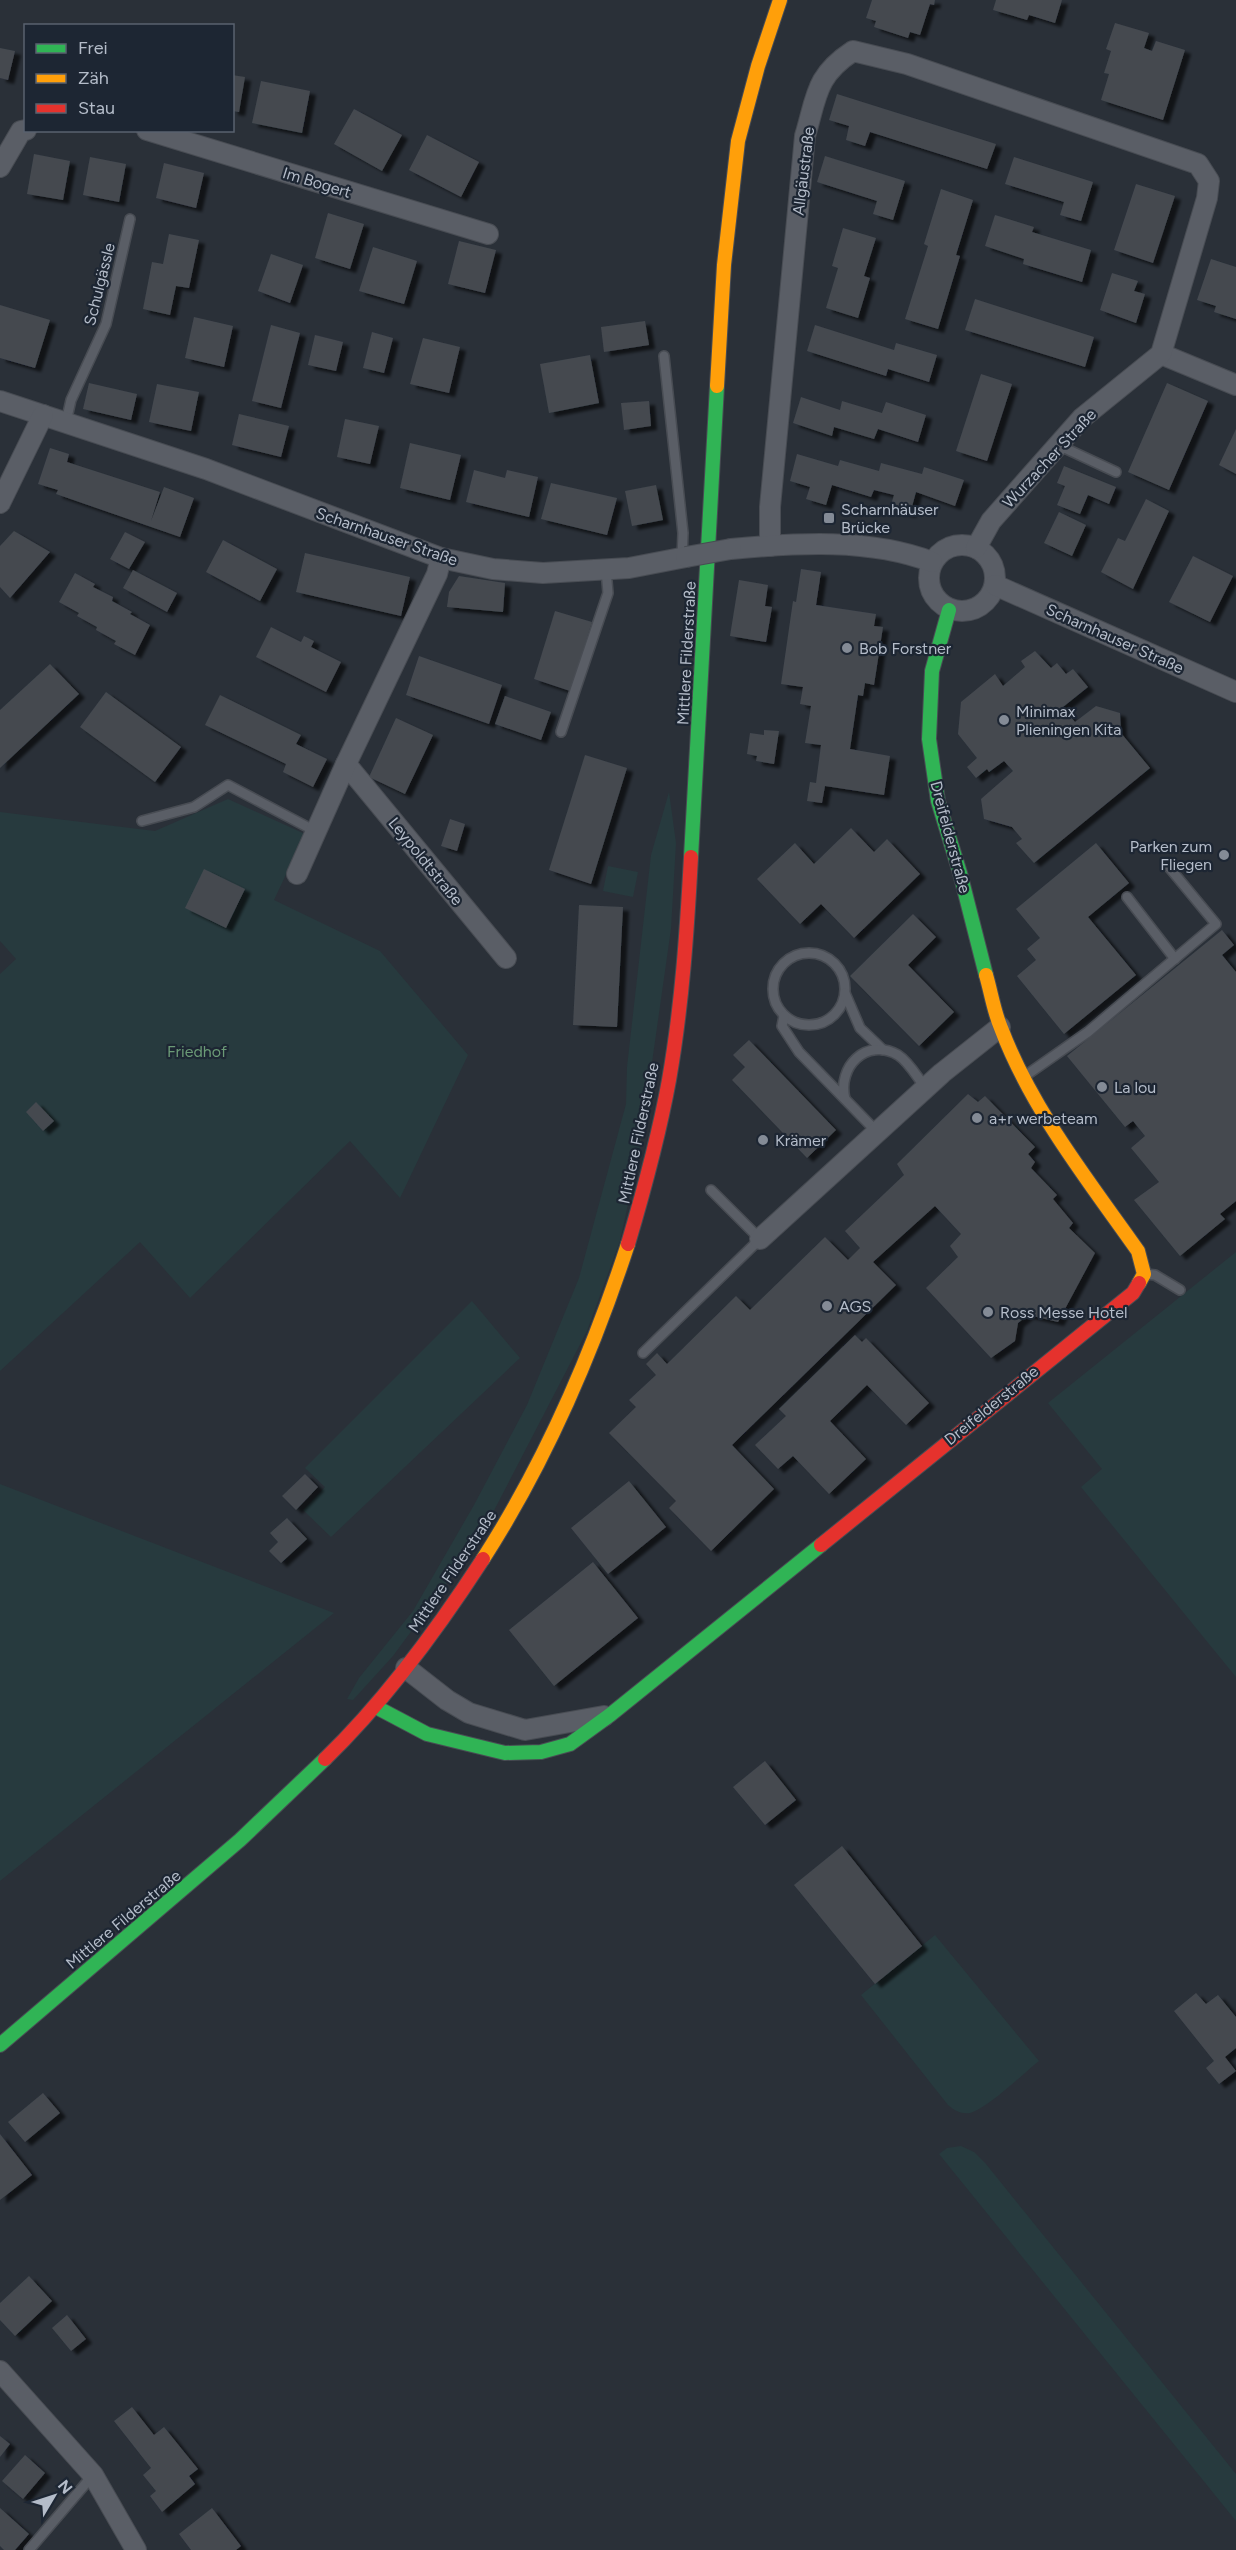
<svg xmlns="http://www.w3.org/2000/svg" width="1236" height="2550" font-family="Figtree,sans-serif">
  <style>
    .green { fill: #273a3e }
    .building { fill: #444950; filter: url(#shadow) }
    .lines { fill: none; stroke-linecap: round; stroke-linejoin: round }
    .lane-casing { stroke: #484c53; stroke-width: 12 }
    .street-casing { stroke: #484c53; stroke-width: 22 }
    .fast-casing { stroke: #484c53; stroke-width: 16 }
    .slow-casing { stroke: #484c53; stroke-width: 16 }
    .jam-casing { stroke: #484c53; stroke-width: 16 }
    .lane { stroke: #5a5e66; stroke-width: 9 }
    .street { stroke: #5a5e66; stroke-width: 20 }
    .fast { stroke: #30b455; stroke-width: 14 }
    .slow { stroke: #ff9f0a; stroke-width: 14 }
    .jam { stroke: #e5322d; stroke-width: 14 }
    .street-bridge-casing { stroke: #484c53; stroke-width: 22; stroke-linecap: butt }
    .street-bridge { stroke: #5a5e66; stroke-width: 20 }
    .poi-dot { fill: #848b96; stroke: #1d2633; stroke-width: 2 }
    .labels { text-anchor: middle; stroke-width: 4.5; stroke-linejoin: round; paint-order: stroke }
    .street-label { font-size: 16px; fill: #b4bcc9; stroke: #1d2633 }
    .poi-label { font-size: 16px; fill: #b4bcc9; stroke: #1d2633; text-anchor: start }
    .park-label { font-size: 16px; fill: #6b9a76; stroke: #1d2633 }
  </style>
  <defs>
    <filter id="shadow"><feDropShadow dx="6" dy="4" stdDeviation="1.5" flood-color="#0009"/></filter>
  </defs>
  <rect width="100%" height="100%" fill="#2a3038"/>
  <g class="green">
    <polygon points="669,792 676,843 671,929 639,1154 620,1241 587,1331 486,1526 457,1569 393,1656 353,1700 347,1699 359,1678 413,1611 474,1505 527,1405 579,1278 626,1104 627,1067 651,855"/>
    <polygon points="228,799 305,834 274,900 380,951 468,1055 400,1198 350,1141 190,1298 140,1242 0,1371 0,974 16,959 0,941 0,812 155,831"/>
    <polygon points="608,866 638,872 633,897 603,891"/>
    <polygon points="1236,1252 1236,1677 1081,1487 1102,1469 1048,1403"/>
    <polygon points="472,1301 520,1358 331,1537 303,1510 325,1487 305,1468"/>
    <polygon points="0,1484 334,1613 0,1881"/>
    <path d="M935 1935 1039 2061C1024 2073 987 2109 970 2113 961 2114 955 2111 948 2105L861 1995Z"/>
    <polygon points="961,2146 974,2152 986,2164 1236,2474 1236,2521 939,2154 947,2148"/>
  </g>
  <g class="building">
    <polygon points="872,0 935,0 934,5 930,4 920,35 910,32 908,38 874,27 876,21 866,18"/>
    <polygon points="996,0 1062,0 1055,23 1029,15 1027,20 993,10"/>
    <polygon points="1115,23 1149,33 1144,48 1152,51 1156,41 1185,50 1163,120 1101,100 1109,74 1104,73 1111,51 1106,49"/>
    <polygon points="0,48 15,51 8,80 0,78"/>
    <polygon points="232,75 245,77 239,112 232,111"/>
    <polygon points="261,81 310,91 302,133 252,123"/>
    <polygon points="837,94 996,144 987,169 870,132 865,146 846,140 849,126 829,120"/>
    <polygon points="354,109 402,135 382,171 334,144"/>
    <polygon points="427,135 479,162 461,197 409,170"/>
    <polygon points="34,154 70,161 63,200 27,194"/>
    <polygon points="825,156 905,181 893,220 873,214 877,201 817,182"/>
    <polygon points="90,157 126,164 119,202 83,195"/>
    <polygon points="1014,157 1093,182 1081,221 1060,215 1064,202 1005,184"/>
    <polygon points="164,163 204,173 196,208 156,198"/>
    <polygon points="1136,184 1175,196 1153,263 1114,250"/>
    <polygon points="941,189 973,200 956,255 960,256 938,329 905,319 928,246 924,244"/>
    <polygon points="328,213 364,224 350,269 315,258"/>
    <polygon points="995,215 1034,227 1032,232 1091,250 1082,282 1023,264 1024,259 985,246"/>
    <polygon points="843,228 876,238 864,276 870,278 858,318 826,308 838,268 832,266"/>
    <polygon points="169,234 199,240 189,288 176,286 170,315 143,309 152,262 163,264"/>
    <polygon points="459,241 496,250 485,293 448,284"/>
    <polygon points="373,247 417,261 404,304 359,291"/>
    <polygon points="271,254 303,265 290,303 258,291"/>
    <polygon points="1211,259 1236,267 1236,319 1214,312 1216,306 1197,300"/>
    <polygon points="1112,273 1138,281 1134,291 1145,294 1136,323 1100,310"/>
    <polygon points="975,299 1094,337 1085,367 965,330"/>
    <polygon points="0,305 50,320 35,368 0,358"/>
    <polygon points="194,317 233,326 224,367 185,358"/>
    <polygon points="645,321 649,345 604,352 601,327"/>
    <polygon points="271,325 300,333 281,408 252,401"/>
    <polygon points="815,325 894,350 896,343 937,355 929,382 888,369 886,376 807,351"/>
    <polygon points="372,332 393,338 384,373 363,368"/>
    <polygon points="315,335 343,342 336,371 308,365"/>
    <polygon points="423,338 460,347 449,393 410,384"/>
    <polygon points="590,355 599,403 549,413 540,364"/>
    <polygon points="981,374 1012,384 987,461 956,451"/>
    <polygon points="89,383 137,394 131,420 83,409"/>
    <polygon points="1167,383 1208,401 1169,490 1128,472"/>
    <polygon points="157,384 199,392 191,431 149,422"/>
    <polygon points="801,397 840,410 842,401 882,413 886,402 926,415 918,442 878,429 874,439 834,427 832,436 793,423"/>
    <polygon points="649,401 651,426 624,430 621,403"/>
    <polygon points="239,414 289,426 281,457 232,445"/>
    <polygon points="345,419 379,426 370,464 337,457"/>
    <polygon points="1236,429 1236,474 1219,465"/>
    <polygon points="410,443 461,455 450,500 400,488"/>
    <polygon points="50,448 69,454 67,462 160,492 151,521 164,487 194,498 180,537 56,494 58,490 38,484"/>
    <polygon points="797,454 838,466 840,460 879,471 881,463 922,474 924,467 964,480 955,506 916,492 910,514 890,508 894,495 874,490 871,497 832,485 826,505 806,499 810,487 790,481"/>
    <polygon points="1064,466 1116,487 1109,504 1088,495 1080,514 1057,505 1065,486 1057,483"/>
    <polygon points="474,470 505,478 507,470 538,477 529,517 466,502"/>
    <polygon points="551,483 617,498 607,535 541,519"/>
    <polygon points="656,485 663,520 632,526 625,491"/>
    <polygon points="1146,499 1169,511 1133,589 1101,572 1118,538 1125,541"/>
    <polygon points="1059,512 1086,525 1072,556 1044,543"/>
    <polygon points="14,531 50,552 10,598 0,587 0,546"/>
    <polygon points="125,532 145,542 129,569 110,559"/>
    <polygon points="223,540 277,569 260,601 206,572"/>
    <polygon points="305,553 410,577 401,616 296,592"/>
    <polygon points="1193,556 1233,576 1210,622 1169,602"/>
    <polygon points="801,569 821,572 816,605 876,614 874,626 883,627 874,685 865,683 863,696 858,695 850,749 890,756 884,795 825,786 822,803 807,801 810,782 816,783 821,745 805,743 811,706 800,704 803,687 781,684 793,601 796,602"/>
    <polygon points="133,570 177,593 167,612 123,588"/>
    <polygon points="75,573 95,584 93,587 113,597 112,601 132,612 130,614 150,625 135,655 114,644 116,641 96,630 97,627 77,616 79,613 59,602"/>
    <polygon points="459,576 505,583 503,612 447,607 449,592"/>
    <polygon points="739,580 768,585 765,606 772,607 766,642 730,636"/>
    <polygon points="555,611 592,622 570,691 534,679"/>
    <polygon points="271,627 301,642 304,636 314,641 311,647 341,662 326,692 256,657"/>
    <polygon points="1035,651 1051,668 1057,663 1066,674 1073,669 1088,687 1063,707 1075,722 1096,706 1120,713 1121,733 1150,768 1034,863 1016,843 1022,839 1012,827 984,819 981,799 1013,771 1004,761 989,772 987,769 976,778 967,767 977,758 958,734 961,702 995,674 1003,686 1025,667 1021,661"/>
    <polygon points="419,656 502,685 489,724 406,695"/>
    <polygon points="50,664 79,694 0,768 0,710"/>
    <polygon points="106,692 181,747 155,782 80,727"/>
    <polygon points="220,695 301,735 296,744 327,759 313,787 283,772 286,764 205,725"/>
    <polygon points="505,696 551,712 541,740 495,724"/>
    <polygon points="396,718 433,735 405,794 369,777"/>
    <polygon points="764,730 779,731 774,764 756,761 757,756 747,754 750,733 764,735"/>
    <polygon points="585,755 627,768 591,884 549,870"/>
    <polygon points="450,819 465,824 457,851 441,846"/>
    <polygon points="851,828 874,852 887,839 920,874 854,938 821,904 800,924 757,879 795,843 814,864"/>
    <polygon points="1096,843 1129,883 1088,917 1136,975 1064,1034 1017,976 1036,960 1027,949 1040,938 1016,909"/>
    <polygon points="204,869 245,889 226,928 185,908"/>
    <polygon points="579,905 623,907 617,1027 573,1025"/>
    <polygon points="913,914 936,937 908,965 954,1012 919,1046 850,976"/>
    <polygon points="1222,930 1234,945 1222,955 1236,972 1236,1201 1220,1214 1225,1219 1180,1256 1134,1200 1159,1182 1131,1148 1145,1136 1133,1121 1125,1127 1067,1056"/>
    <polygon points="749,1040 836,1130 807,1158 732,1080 745,1067 733,1055"/>
    <polygon points="968,1094 978,1102 985,1096 1035,1147 1028,1154 1035,1162 1031,1168 1057,1195 1053,1199 1073,1223 1069,1228 1095,1253 1058,1322 1028,1315 1018,1323 1015,1341 991,1358 926,1288 958,1257 950,1246 961,1234 935,1206 873,1262 896,1285 732,1445 774,1489 711,1551 669,1508 676,1501 609,1433 636,1407 629,1400 656,1375 646,1364 657,1353 667,1364 736,1296 750,1310 825,1237 848,1260 860,1248 845,1231 904,1175 897,1164"/>
    <polygon points="36,1102 54,1121 43,1131 26,1112"/>
    <polygon points="855,1335 862,1342 866,1338 929,1403 906,1425 867,1385 830,1421 866,1459 829,1494 793,1456 778,1469 755,1445 786,1416 779,1409"/>
    <polygon points="305,1474 318,1487 296,1510 282,1496"/>
    <polygon points="629,1481 666,1527 608,1574 571,1528"/>
    <polygon points="287,1518 307,1539 281,1563 269,1551 278,1542 270,1533"/>
    <polygon points="593,1562 638,1618 554,1686 509,1630"/>
    <polygon points="765,1761 796,1800 765,1825 733,1787"/>
    <polygon points="842,1846 922,1946 875,1984 794,1885"/>
    <polygon points="1196,1993 1206,2004 1218,1995 1236,2017 1236,2048 1225,2057 1236,2071 1219,2084 1206,2068 1214,2061 1174,2011"/>
    <polygon points="43,2093 60,2113 25,2142 8,2122"/>
    <polygon points="0,2134 32,2175 0,2200"/>
    <polygon points="29,2276 52,2301 15,2336 0,2320 0,2303"/>
    <polygon points="67,2315 86,2339 71,2351 52,2328"/>
    <polygon points="132,2407 154,2435 164,2427 198,2469 189,2476 195,2484 162,2512 150,2496 156,2491 143,2475 151,2468 114,2421"/>
    <polygon points="0,2436 10,2444 0,2457"/>
    <polygon points="25,2455 45,2473 23,2499 2,2481"/>
    <polygon points="0,2508 29,2534 15,2550 4,2550 0,2546"/>
    <polygon points="212,2508 241,2546 236,2550 191,2550 179,2534"/>
  </g>
  <g class="lines">
    <defs>
      <g id="lane">
        <polyline points="664,356 683,533 682,558"/>
        <polyline points="66,422 71,400 106,324 130,219"/>
        <polyline points="1058,445 1116,472"/>
        <polyline points="561,732 608,593 606,570"/>
        <polyline points="142,821 194,807 228,785 315,831"/>
        <polyline points="1127,897 1175,959"/>
        <circle cx="809" cy="989" r="36"/>
        <polyline points="845,993 860,1028 883,1050"/>
        <polyline points="784,1016 782,1026 799,1052 877,1132"/>
        <polyline points="1025,1076 1088,1032 1216,924 1168,866"/>
        <path d="M845 1099C837 1067 866 1037 898 1055 909 1062 917 1077 925 1087"/>
        <polyline points="1146,1274 1155,1275 1180,1290"/>
        <polyline points="643,1353 760,1239 711,1190"/>
        <polyline points="29,2550 93,2475"/>
      </g>
      <g id="street">
        <polyline points="147,130 488,234"/>
        <polyline points="0,167 21,131 26,130"/>
        <polyline points="1161,354 1236,385"/>
        <polyline points="0,401 206,469 441,558 493,569 543,573 629,568 686,557"/>
        <polyline points="0,503 43,415"/>
        <circle cx="962" cy="578" r="33"/>
        <path d="M770 546V507L805 136C817 96 815 76 853 51L907 64 1198 164 1209 181 1207 198 1161 354 1082 418 991 521 976 548"/>
        <path d="M731 549C796 543 870 538 932 562"/>
        <polyline points="995,585 1236,692"/>
        <polyline points="346,764 506,958"/>
        <polyline points="297,874 346,764 437,574 441,558"/>
        <polyline points="760,1239 942,1073 1000,1027"/>
        <polyline points="406,1668 447,1700 469,1713 525,1730 604,1716"/>
        <polyline points="0,2371 93,2475 136,2550"/>
      </g>
      <g id="fast">
        <polyline points="949,610 932,671 929,739 938,801 960,873 986,975"/>
        <polyline points="691,857 717,386"/>
        <polyline points="376,1707 427,1734 505,1753 541,1752 570,1744 610,1715 821,1545"/>
        <polyline points="0,2045 240,1840 325,1759"/>
      </g>
      <g id="slow">
        <polyline points="717,386 724,265 738,141 758,66 780,0"/>
        <path d="M986 975C991 992 994 1012 1001 1028 1032 1110 1088 1180 1138 1251L1144 1274 1139 1283"/>
        <path d="M483 1559C546 1461 592 1354 628 1244"/>
      </g>
      <g id="jam">
        <path d="M628 1244C644 1190 659 1135 669 1080 682 1006 687 931 691 857"/>
        <polyline points="821,1545 1133,1293 1139,1283"/>
        <path d="M325 1759C386 1700 437 1630 483 1559"/>
      </g>
    </defs>
    <use href="#lane" class="lane-casing"/>
    <use href="#street" class="street-casing"/>
    <use href="#fast" class="fast-casing"/>
    <use href="#slow" class="slow-casing"/>
    <use href="#jam" class="jam-casing"/>
    <use href="#lane" class="lane"/>
    <use href="#street" class="street"/>
    <use href="#fast" class="fast"/>
    <use href="#slow" class="slow"/>
    <use href="#jam" class="jam"/>
    <defs>
      <polyline id="street-bridge" points="686,557 731,549"/>
    </defs>
    <use href="#street-bridge" class="street-bridge-casing"/>
    <use href="#street-bridge" class="street-bridge"/>
  </g>
  <g class="poi-dot">
    <rect x="823" y="512" width="12" height="12" rx="3"/>
    <circle cx="847" cy="648" r="6"/>
    <circle cx="1004" cy="720" r="6"/>
    <circle cx="1224" cy="855" r="6"/>
    <circle cx="1102" cy="1087" r="6"/>
    <circle cx="977" cy="1118" r="6"/>
    <circle cx="763" cy="1140" r="6"/>
    <circle cx="827" cy="1306" r="6"/>
    <circle cx="988" cy="1312" r="6"/>
  </g>
  <g class="labels">
    <g class="street-label">
      <text transform="translate(803 171) rotate(-83)" y="6">Allgäustraße</text>
      <text transform="translate(317 182) rotate(17)" y="6">Im Bogert</text>
      <text transform="translate(99 284) rotate(-76)" y="6">Schulgässle</text>
      <text transform="translate(1049 458) rotate(-47)" y="6">Wurzacher Straße</text>
      <text transform="translate(387 536) rotate(19)" y="6">Scharnhauser Straße</text>
      <text transform="translate(1115 638) rotate(24)" y="6">Scharnhauser Straße</text>
      <text transform="translate(686 653) rotate(-87)" y="6">Mittlere Filderstraße</text>
      <text transform="translate(951 837) rotate(75)" y="6">Dreifelderstraße</text>
      <text transform="translate(426 861) rotate(51)" y="6">Leypoldtstraße</text>
      <text transform="translate(638 1133) rotate(-78)" y="6">Mittlere Filderstraße</text>
      <text transform="translate(991 1405) rotate(-39)" y="6">Dreifelderstraße</text>
      <text transform="translate(452 1571) rotate(-56)" y="6">Mittlere Filderstraße</text>
      <text transform="translate(123 1919) rotate(-40)" y="6">Mittlere Filderstraße</text>
    </g>
    <g class="poi-label">
      <text x="841" y="515">Scharnhäuser<tspan x="841" dy="18">Brücke</tspan></text>
      <text x="859" y="654">Bob Forstner</text>
      <text x="1016" y="717">Minimax<tspan x="1016" dy="18">Plieningen Kita</tspan></text>
      <text x="1212" y="852" text-anchor="end">Parken zum<tspan x="1212" dy="18">Fliegen</tspan></text>
      <text x="1114" y="1093">La lou</text>
      <text x="989" y="1124">a+r werbeteam</text>
      <text x="775" y="1146">Krämer</text>
      <text x="839" y="1312">AGS</text>
      <text x="1000" y="1318">Ross Messe Hotel</text>
    </g>
    <g class="park-label">
      <text x="197" y="1057">Friedhof</text>
    </g>
  </g>
  <rect x="24" y="24" width="210" height="108" fill="#1d2633" stroke="#59626f" stroke-width="1.5"/>
  <rect x="36" y="44" width="30" height="9" fill="#30b455" stroke="#59626f" stroke-width="1.5"/>
  <text x="78" y="54" font-size="18" fill="#b4bcc9">Frei</text>
  <rect x="36" y="74" width="30" height="9" fill="#ff9f0a" stroke="#59626f" stroke-width="1.5"/>
  <text x="78" y="84" font-size="18" fill="#b4bcc9">Zäh</text>
  <rect x="36" y="104" width="30" height="9" fill="#e5322d" stroke="#59626f" stroke-width="1.5"/>
  <text x="78" y="114" font-size="18" fill="#b4bcc9">Stau</text>
  <g transform="translate(54 2496) rotate(51)" stroke="#1d2633" stroke-width="4.5" paint-order="stroke">
  <path d="M0-4.5L10 22L0 15L-10 22Z" fill="#b4bcc9"/>
  <text y="-9" font-size="16" font-weight="bold" text-anchor="middle" fill="#b4bcc9">N</text>
  </g>
</svg>
